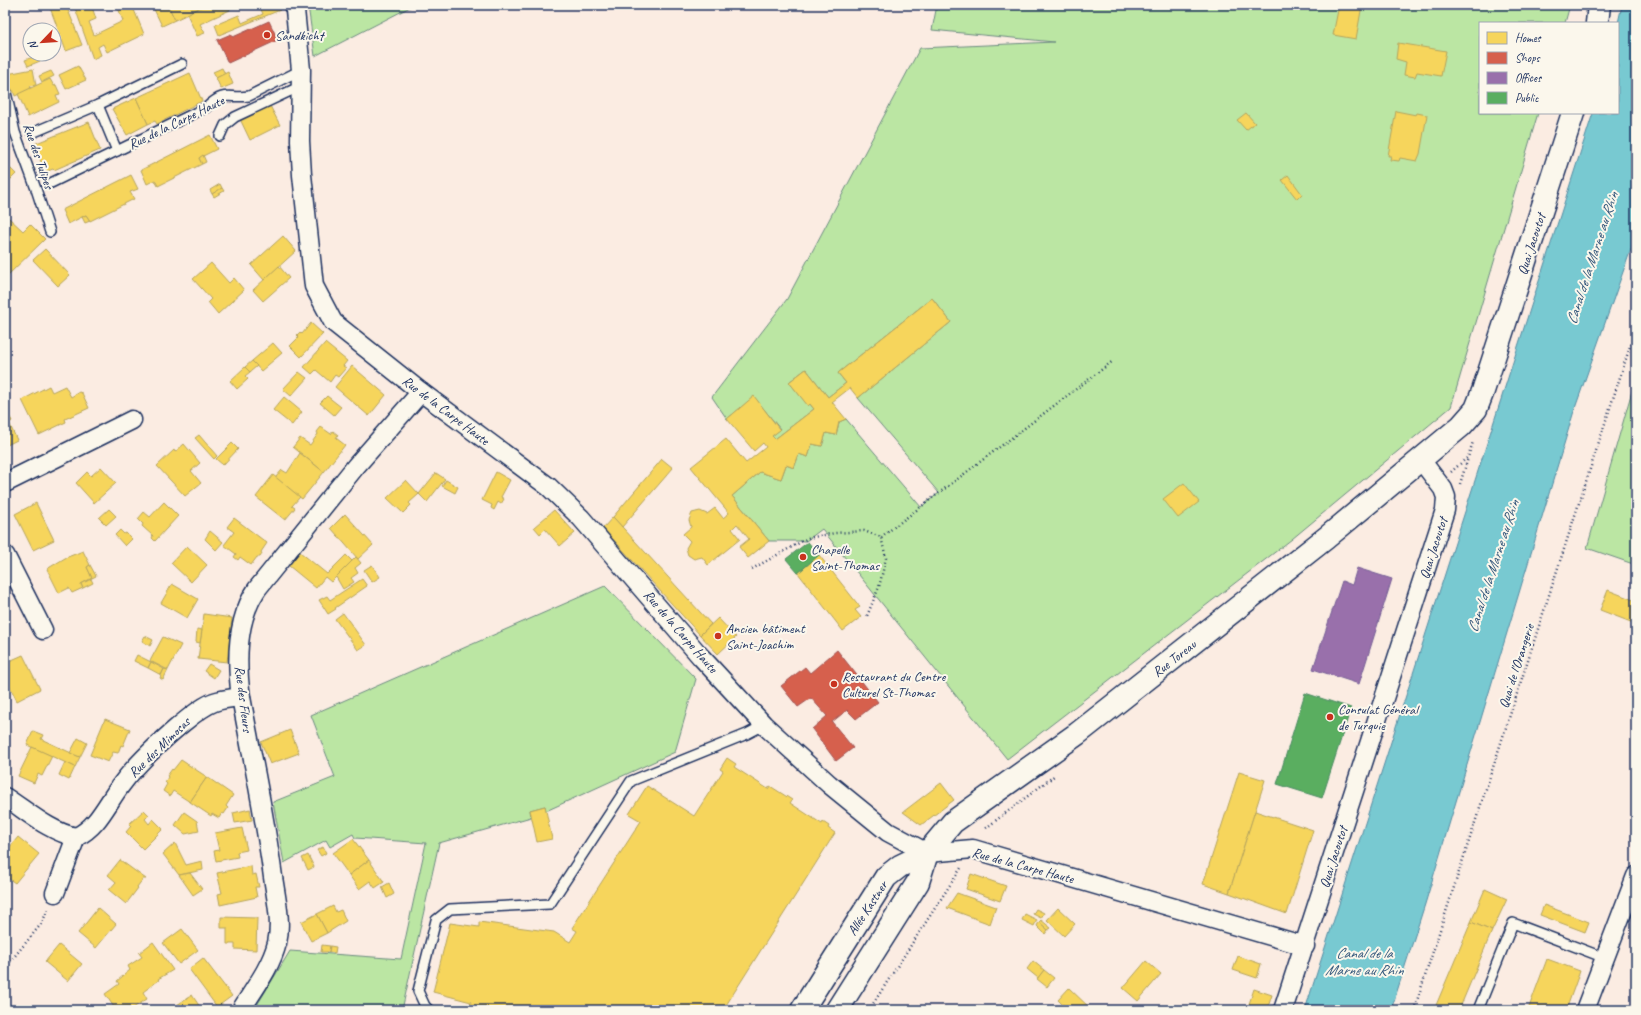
<svg xmlns="http://www.w3.org/2000/svg" width="1641" height="1015" font-family="Caveat,sans-serif">
  <style>
    .green { fill: #bbe6a3; stroke: #6b8a80 }
    .water { fill: #78c9d1; stroke: #538ba3 }
    .homes { fill: #f6d55c; stroke: #b4a35d }
    .shops { fill: #d6604d; stroke: #9e5152 }
    .offices { fill: #9970ab; stroke: #735c94 }
    .public { fill: #5aae61; stroke: #478860 }
    .lines { fill: none; stroke-linecap: round; stroke-linejoin: round }
    .lane-casing { stroke: #1b2f5e; stroke-width: 12 }
    .street-casing { stroke: #1b2f5e; stroke-width: 21 }
    .secondary-casing { stroke: #1b2f5e; stroke-width: 25 }
    .path { stroke: #1b2f5e; stroke-width: 2.5; stroke-dasharray: 1 3; stroke-linecap: butt }
    .lane { stroke: #fbf7ec; stroke-width: 9 }
    .street { stroke: #fbf7ec; stroke-width: 18 }
    .secondary { stroke: #fbf7ec; stroke-width: 22 }
    .poi-dot { fill: #c8321e; stroke: #fbf7ec; stroke-width: 1.5 }
    .labels { text-anchor: middle; stroke-width: 4; stroke-linejoin: round; paint-order: stroke }
    .poi-label { font-size: 14px; fill: #1b2f5e; stroke: #fbf7ec; text-anchor: start }
    .street-label { font-size: 14px; fill: #1b2f5e; stroke: #fbf7ec }
    .water-label { font-size: 15px; font-style: italic; fill: #32567b; stroke: #fbf7ec }
  </style>
  <rect width="100%" height="100%" fill="#fbece2"/>
  <filter id="ink" filterUnits="userSpaceOnUse"><feTurbulence type="fractalNoise" baseFrequency=".025" numOctaves="2"/><feDisplacementMap in="SourceGraphic" scale="8" xChannelSelector="R" yChannelSelector="G"/><feConvolveMatrix kernelMatrix="1 2 1 2 8 2 1 2 1" color-interpolation-filters="sRGB"/></filter>
  <g filter="url(#ink)">
    <g class="green">
      <polygon points="308,5 414,5 315,56"/>
      <polygon points="937,5 1570,5 1565,23 1480,23 1480,113 1538,113 1451,407 1292,539 1007,759 822,529 806,541 769,541 732,496 760,472 781,479 786,465 794,468 799,454 808,457 812,444 822,446 826,433 836,435 839,422 846,419 921,507 939,493 858,398 951,322 932,298 838,373 846,383 828,397 806,369 789,382 808,405 810,404 814,409 775,439 772,436 780,429 754,397 727,419 712,397 787,299 920,48 1054,42 932,30"/>
      <polygon points="1636,377 1636,565 1587,548"/>
      <polygon points="605,586 696,679 675,752 546,811 545,806 530,810 531,817 439,843 402,1010 254,1010 290,951 401,959 426,843 355,838 353,834 330,847 326,840 284,863 273,802 335,777 311,715"/>
    </g>
    <polygon class="water" points="1622,5 1636,5 1636,235 1574,411 1425,904 1391,1010 1305,1010 1593,113 1618,113 1618,23"/>
    <g class="homes">
      <polygon points="49,5 66,5 82,45 66,51"/>
      <polygon points="74,5 96,5 92,7 96,19 89,22 94,35 123,21 117,5 132,5 144,34 107,52 103,44 98,47 101,55 93,59"/>
      <polygon points="152,5 168,5 175,20 162,26"/>
      <polygon points="168,5 205,5 205,6 175,20"/>
      <polygon points="205,5 227,5 230,10 200,24 205,33 197,36 187,14"/>
      <polygon points="259,5 278,5 280,10 219,35 215,25 239,15 242,23 263,14"/>
      <polygon points="1339,5 1362,5 1356,39 1333,35"/>
      <polygon points="1398,43 1446,51 1441,76 1417,72 1415,77 1404,75 1406,62 1396,59"/>
      <polygon points="38,55 40,61 28,66 25,60"/>
      <polygon points="78,66 86,80 66,89 59,75"/>
      <polygon points="222,68 225,74 216,78 213,72"/>
      <polygon points="33,69 36,85 30,86 31,89 15,96 13,90 11,91 7,74"/>
      <polygon points="51,71 54,76 42,82 39,76"/>
      <polygon points="228,72 233,84 221,89 216,78"/>
      <polygon points="190,73 202,101 157,124 155,121 148,124 136,98"/>
      <polygon points="50,79 54,86 56,85 60,94 56,95 59,102 28,117 18,94"/>
      <polygon points="136,98 148,124 127,135 112,109"/>
      <polygon points="269,104 280,125 250,140 240,119"/>
      <polygon points="1396,111 1416,115 1417,113 1427,115 1420,154 1417,161 1400,158 1399,161 1390,160 1391,156 1388,156"/>
      <polygon points="1246,113 1255,123 1246,130 1237,120"/>
      <polygon points="89,122 100,150 54,170 53,169 45,172 34,144"/>
      <polygon points="210,135 217,149 199,158 202,164 158,186 155,180 147,184 141,170"/>
      <polygon points="203,155 206,162 202,164 199,158"/>
      <polygon points="8,166 16,174 5,185 5,170"/>
      <polygon points="131,175 138,189 130,192 134,199 90,221 86,215 68,224 62,210"/>
      <polygon points="1288,175 1302,194 1297,199 1282,180"/>
      <polygon points="220,184 222,188 212,194 210,190"/>
      <polygon points="222,188 224,191 214,197 212,194"/>
      <polygon points="86,215 90,221 85,223 82,217"/>
      <polygon points="9,218 23,231 30,224 45,239 5,278 5,223"/>
      <polygon points="283,236 296,251 264,280 251,265"/>
      <polygon points="45,249 70,275 58,286 33,260"/>
      <polygon points="211,263 229,283 234,278 244,290 218,314 208,302 211,299 193,279"/>
      <polygon points="279,266 289,278 263,301 253,290"/>
      <polygon points="932,298 951,322 858,398 850,388 832,402 846,419 839,422 836,435 826,433 822,446 812,444 808,457 799,454 794,468 786,465 781,479 760,472 732,496 769,541 748,558 739,547 749,539 737,524 732,529 740,539 708,565 702,557 694,559 688,555 686,548 690,541 683,534 691,527 689,520 692,513 700,511 707,514 715,508 723,518 729,513 691,467 726,439 746,463 766,447 763,443 754,451 727,419 754,396 780,430 772,436 775,439 814,409 810,404 808,406 789,382 806,369 828,397 846,383 838,373"/>
      <polygon points="311,323 323,334 301,357 290,346 299,337 297,335 300,332 302,334"/>
      <polygon points="273,343 282,353 261,371 252,361"/>
      <polygon points="325,343 347,361 343,366 346,368 338,377 335,375 330,382 316,370 312,374 304,367"/>
      <polygon points="252,361 257,366 250,372 245,367"/>
      <polygon points="352,366 386,395 369,416 335,387"/>
      <polygon points="245,367 250,372 245,376 248,379 237,389 230,381"/>
      <polygon points="299,372 307,378 291,396 283,389"/>
      <polygon points="49,386 52,392 65,386 71,397 79,392 82,393 89,408 65,419 66,422 39,435 22,400"/>
      <polygon points="327,396 341,407 334,415 320,403"/>
      <polygon points="284,397 302,412 292,425 273,410"/>
      <polygon points="5,409 12,421 9,423 17,440 5,446"/>
      <polygon points="321,427 331,434 333,431 338,435 336,438 345,445 324,472 293,447 300,438 310,445 318,434 317,432"/>
      <polygon points="199,435 217,456 214,459 195,438"/>
      <polygon points="232,443 238,449 223,465 216,459"/>
      <polygon points="184,444 200,463 191,471 201,483 185,496 157,466 174,450 175,452"/>
      <polygon points="300,453 324,472 302,499 275,478 282,470 287,473"/>
      <polygon points="662,459 673,468 622,527 613,517"/>
      <polygon points="101,467 116,483 94,503 76,483 87,472 91,476"/>
      <polygon points="496,472 510,480 501,497 504,499 501,504 498,502 494,510 491,508 492,505 482,500"/>
      <polygon points="436,473 445,479 427,502 419,494"/>
      <polygon points="273,475 300,497 292,506 295,508 285,520 256,497"/>
      <polygon points="406,480 419,494 409,503 411,505 403,513 387,498"/>
      <polygon points="446,480 458,487 455,493 442,486"/>
      <polygon points="1184,483 1199,502 1178,518 1163,499"/>
      <polygon points="164,502 178,516 155,541 152,538 153,536 142,526 143,524 138,519 144,512 150,517"/>
      <polygon points="36,503 54,540 33,550 15,514"/>
      <polygon points="109,509 116,516 106,525 99,518"/>
      <polygon points="554,510 575,533 560,546 545,529 540,534 534,527"/>
      <polygon points="345,514 373,545 358,559 331,528"/>
      <polygon points="613,517 711,624 700,635 603,528"/>
      <polygon points="234,518 267,543 261,552 262,554 260,557 257,557 251,565 240,557 238,560 234,557 236,554 224,545 234,532 227,527"/>
      <polygon points="120,530 124,534 126,533 132,539 125,546 115,535"/>
      <polygon points="210,531 223,542 216,550 205,539"/>
      <polygon points="187,546 207,565 191,582 171,563"/>
      <polygon points="83,551 90,565 87,567 92,578 81,584 83,588 72,593 69,588 59,593 47,569 65,558"/>
      <polygon points="300,552 327,574 346,555 352,561 331,582 325,577 316,588 289,566"/>
      <polygon points="819,555 860,607 855,610 861,617 843,631 798,573"/>
      <polygon points="356,557 361,563 355,568 358,573 351,578 354,582 343,589 336,577"/>
      <polygon points="90,565 96,576 92,578 87,567"/>
      <polygon points="372,565 380,577 372,582 364,570"/>
      <polygon points="91,579 93,583 83,588 81,584"/>
      <polygon points="362,579 367,586 335,608 336,609 328,614 319,600 327,596 330,600"/>
      <polygon points="172,584 198,599 187,618 161,603"/>
      <polygon points="1608,590 1636,601 1636,624 1600,610"/>
      <polygon points="343,613 366,645 358,650 335,619"/>
      <polygon points="204,614 232,618 227,662 198,659"/>
      <polygon points="718,618 736,637 718,654 700,635"/>
      <polygon points="197,629 202,630 200,643 196,642"/>
      <polygon points="145,636 153,640 150,646 142,641"/>
      <polygon points="163,637 181,645 168,670 150,661"/>
      <polygon points="23,655 40,689 17,701 5,677 5,663"/>
      <polygon points="137,655 151,662 148,668 134,661"/>
      <polygon points="151,662 164,669 161,675 148,668"/>
      <polygon points="209,664 219,670 214,678 204,671"/>
      <polygon points="164,669 168,670 163,680 160,678"/>
      <polygon points="105,719 130,729 123,746 121,745 118,753 113,752 108,762 90,755"/>
      <polygon points="290,730 299,753 270,764 261,742"/>
      <polygon points="33,731 43,735 41,739 80,757 75,767 27,745"/>
      <polygon points="78,738 87,743 80,757 70,753"/>
      <polygon points="32,747 52,756 42,776 38,774 34,783 18,776"/>
      <polygon points="5,757 10,760 6,769 5,769"/>
      <polygon points="727,758 736,764 734,767 768,789 770,786 792,800 790,803 822,824 823,822 829,826 828,828 835,833 723,1010 483,1010 470,1005 471,1002 433,992 450,923 479,927 479,922 554,932 570,942 577,931 572,928 641,821 629,814 647,786 694,816 723,771 720,769"/>
      <polygon points="181,760 207,777 190,802 173,791 170,796 163,791 167,784 165,782 168,777 167,776 172,769 173,770"/>
      <polygon points="65,762 75,767 69,780 59,775"/>
      <polygon points="1239,772 1265,780 1229,893 1203,884"/>
      <polygon points="207,777 233,795 226,806 228,808 224,814 222,813 219,818 212,814 211,816 190,802"/>
      <polygon points="941,783 954,800 921,825 903,812"/>
      <polygon points="545,806 552,839 537,842 530,810"/>
      <polygon points="250,809 252,820 235,823 233,813"/>
      <polygon points="144,810 149,815 145,819 149,824 153,819 163,829 143,849 126,832 131,826 129,824"/>
      <polygon points="1255,811 1313,830 1287,914 1229,893"/>
      <polygon points="184,812 197,821 199,831 185,834 175,825"/>
      <polygon points="242,828 247,850 237,852 238,857 216,861 214,851 219,850 215,833"/>
      <polygon points="18,837 39,854 15,883 5,876 5,853"/>
      <polygon points="353,839 369,860 349,875 333,853"/>
      <polygon points="175,843 186,865 202,861 203,870 179,875 163,854"/>
      <polygon points="323,847 326,853 321,856 317,850"/>
      <polygon points="308,855 314,867 308,870 302,858"/>
      <polygon points="120,860 146,879 143,879 137,887 138,888 126,904 109,890 116,882 108,875"/>
      <polygon points="369,860 384,882 375,888 370,881 359,889 349,875"/>
      <polygon points="251,866 252,875 256,874 259,887 255,887 257,897 220,905 218,894 222,893 217,873"/>
      <polygon points="190,873 202,889 193,895 179,875"/>
      <polygon points="971,874 1006,886 1000,901 966,889"/>
      <polygon points="389,883 394,894 387,898 382,887"/>
      <polygon points="1485,889 1507,899 1492,931 1471,922"/>
      <polygon points="957,893 996,907 990,924 947,908"/>
      <polygon points="1544,905 1589,922 1585,932 1540,915"/>
      <polygon points="333,906 336,912 341,910 346,921 327,933 317,914"/>
      <polygon points="98,908 116,924 96,948 78,933"/>
      <polygon points="1058,908 1075,924 1064,936 1047,920"/>
      <polygon points="1036,909 1044,913 1041,918 1033,914"/>
      <polygon points="317,914 327,933 311,941 301,922"/>
      <polygon points="1025,914 1037,920 1034,926 1022,920"/>
      <polygon points="221,917 257,918 256,950 235,949 235,944 227,944 227,928 221,928"/>
      <polygon points="1041,920 1051,928 1048,930 1039,922"/>
      <polygon points="1039,922 1048,930 1045,934 1037,926"/>
      <polygon points="1471,922 1492,931 1459,1010 1434,1010"/>
      <polygon points="182,929 198,950 179,964 163,943"/>
      <polygon points="153,942 173,970 158,979 159,980 143,992 147,999 130,1010 116,1010 105,994 119,984 117,981 130,970 128,966 142,957 139,953"/>
      <polygon points="59,945 82,964 68,981 45,962"/>
      <polygon points="322,945 330,946 329,952 321,952"/>
      <polygon points="330,946 336,947 335,953 329,952"/>
      <polygon points="1238,956 1261,964 1257,978 1233,970"/>
      <polygon points="203,958 232,996 217,1007 189,969"/>
      <polygon points="1547,959 1580,971 1566,1010 1528,1010"/>
      <polygon points="1033,961 1044,970 1038,978 1027,969"/>
      <polygon points="1146,961 1161,974 1138,1001 1123,988"/>
      <polygon points="1044,970 1054,978 1047,987 1037,979"/>
      <polygon points="1069,988 1092,1010 1068,1010 1058,1000"/>
      <polygon points="1254,989 1272,995 1267,1010 1247,1010"/>
      <polygon points="192,995 202,1010 174,1010 177,1005"/>
    </g>
    <g class="shops">
      <polygon points="269,21 278,40 228,63 217,40 231,34 233,37"/>
      <polygon points="837,650 878,702 856,719 847,710 832,722 853,748 836,761 812,729 827,716 811,698 798,707 781,686 805,667 810,673"/>
    </g>
    <polygon class="offices" points="1357,568 1392,579 1359,684 1313,669 1342,581 1352,585"/>
    <g class="public">
      <polygon points="808,542 819,555 798,573 786,559"/>
      <polygon points="1305,693 1351,708 1322,798 1277,784"/>
    </g>
    <g class="lines">
      <defs>
        <g id="lane">
          <polyline points="5,88 15,132 36,189 50,232"/>
          <polyline points="98,105 117,151"/>
          <polyline points="32,133 98,105 182,64"/>
          <polyline points="220,136 225,125 235,117 301,86"/>
          <path d="M51 183 207 107C225 90 228 99 249 96L301 70"/>
          <polyline points="429,1010 425,1006 418,991 436,920 450,909 550,904 631,781 747,734 764,725"/>
          <polyline points="1478,1010 1513,923 1605,958"/>
        </g>
        <g id="street">
          <polyline points="293,5 295,10 301,70 300,141 302,175 314,286 333,322 421,392 549,487 581,518 701,657 764,725 829,784 888,832 927,853 973,849 1305,946"/>
          <polyline points="5,483 132,420"/>
          <polyline points="5,555 43,630"/>
          <path d="M5 797C27 811 50 832 76 837"/>
          <path d="M55 893 76 837C98 827 107 803 121 785 137 763 158 744 179 726 189 718 201 707 214 702 222 699 232 698 241 697"/>
          <path d="M241 1010C254 989 271 967 277 943 282 922 276 898 273 877 265 816 252 757 241 697 236 661 236 620 257 589L356 466 421 392"/>
          <polyline points="1283,1010 1445,510 1446,497 1443,489 1421,460"/>
          <polyline points="1585,1010 1636,876"/>
        </g>
        <g id="secondary">
          <polyline points="1597,23 1599,5"/>
          <polyline points="802,1010 886,877 900,866 927,853"/>
          <polyline points="837,1010 918,882 927,853 953,822 1077,734 1326,538 1461,426 1476,409 1483,391 1573,113"/>
        </g>
      </defs>
      <use href="#lane" class="lane-casing"/>
      <use href="#street" class="street-casing"/>
      <use href="#secondary" class="secondary-casing"/>
      <g class="path">
        <polyline points="1451,472 1468,457 1473,442"/>
        <polyline points="1460,484 1468,458"/>
        <polyline points="881,537 1113,361"/>
        <polyline points="752,569 808,538 835,533 864,531 881,537 886,558 879,587 867,616"/>
        <polyline points="986,828 1054,776"/>
        <polyline points="5,968 42,923 48,909"/>
        <polyline points="869,1010 961,868"/>
        <polyline points="1414,1010 1636,328"/>
      </g>
      <use href="#lane" class="lane"/>
      <use href="#street" class="street"/>
      <use href="#secondary" class="secondary"/>
    </g>
  </g>
  <g class="poi-dot">
    <circle cx="267" cy="35" r="4"/>
    <circle cx="803" cy="557" r="4"/>
    <circle cx="718" cy="636" r="4"/>
    <circle cx="834" cy="684" r="4"/>
    <circle cx="1330" cy="717" r="4"/>
  </g>
  <g class="labels">
    <g class="poi-label">
      <text x="275" y="40">Sandkicht</text>
      <text x="811" y="554">Chapelle<tspan x="811" dy="16">Saint-Thomas</tspan></text>
      <text x="726" y="633">Ancien bâtiment<tspan x="726" dy="16">Saint-Joachim</tspan></text>
      <text x="842" y="681">Restaurant du Centre<tspan x="842" dy="16">Culturel St-Thomas</tspan></text>
      <text x="1338" y="714">Consulat Général<tspan x="1338" dy="16">de Turquie</tspan></text>
    </g>
    <g class="street-label">
      <text transform="translate(176 122) rotate(-26)" y="5">Rue de la Carpe Haute</text>
      <text transform="translate(39 156) rotate(71)" y="5">Rue des Tulipes</text>
      <text transform="translate(1531 244) rotate(-72)" y="5">Quai Jacoutot</text>
      <text transform="translate(446 410) rotate(37)" y="5">Rue de la Carpe Haute</text>
      <text transform="translate(1433 548) rotate(-72)" y="5">Quai Jacoutot</text>
      <text transform="translate(681 631) rotate(49)" y="5">Rue de la Carpe Haute</text>
      <text transform="translate(1174 658) rotate(-38)" y="5">Rue Toreau</text>
      <text transform="translate(1516 666) rotate(-72)" y="5">Quai de l'Orangerie</text>
      <text transform="translate(244 699) rotate(83)" y="5">Rue des Fleurs</text>
      <text transform="translate(159 747) rotate(-44)" y="5">Rue des Mimosas</text>
      <text transform="translate(1333 857) rotate(-72)" y="5">Quai Jacoutot</text>
      <text transform="translate(1023 865) rotate(15)" y="5">Rue de la Carpe Haute</text>
      <text transform="translate(867 908) rotate(-57)" y="5">Allée Kastner</text>
    </g>
    <g class="water-label">
      <text transform="translate(1592 258) rotate(-72)" y="5">Canal de la Marne au Rhin</text>
      <text transform="translate(1493 566) rotate(-72)" y="5">Canal de la Marne au Rhin</text>
      <text x="1364" y="958">Canal de la<tspan x="1364" dy="17">Marne au Rhin</tspan></text>
    </g>
  </g>
  <rect width="1641" height="1015" fill="none" stroke="#fbf7ec" stroke-width="20"/>
  <rect x="10" y="10" width="1621" height="995" fill="none" stroke="#1b2f5e" stroke-width="1.5" filter="url(#ink)"/>
  <rect x="1479" y="22" width="140" height="92" fill="#fbf7ec" stroke="#a1a7b3"/>
  <rect x="1487" y="32" width="20" height="12" fill="#f6d55c" stroke="#a1a7b3"/>
  <text x="1515" y="42" font-size="12" fill="#1b2f5e">Homes</text>
  <rect x="1487" y="52" width="20" height="12" fill="#d6604d" stroke="#a1a7b3"/>
  <text x="1515" y="62" font-size="12" fill="#1b2f5e">Shops</text>
  <rect x="1487" y="72" width="20" height="12" fill="#9970ab" stroke="#a1a7b3"/>
  <text x="1515" y="82" font-size="12" fill="#1b2f5e">Offices</text>
  <rect x="1487" y="92" width="20" height="12" fill="#5aae61" stroke="#a1a7b3"/>
  <text x="1515" y="102" font-size="12" fill="#1b2f5e">Public</text>
  <g transform="translate(42 42) rotate(245)"><circle r="19" fill="#fbf7ec" stroke="#a1a7b3"/>
  <path d="M0-3L7 15L0 10L-7 15Z" fill="#c8321e"/>
  <text y="-6" font-size="11" font-weight="bold" text-anchor="middle" fill="#1b2f5e">N</text>
  </g>
</svg>
